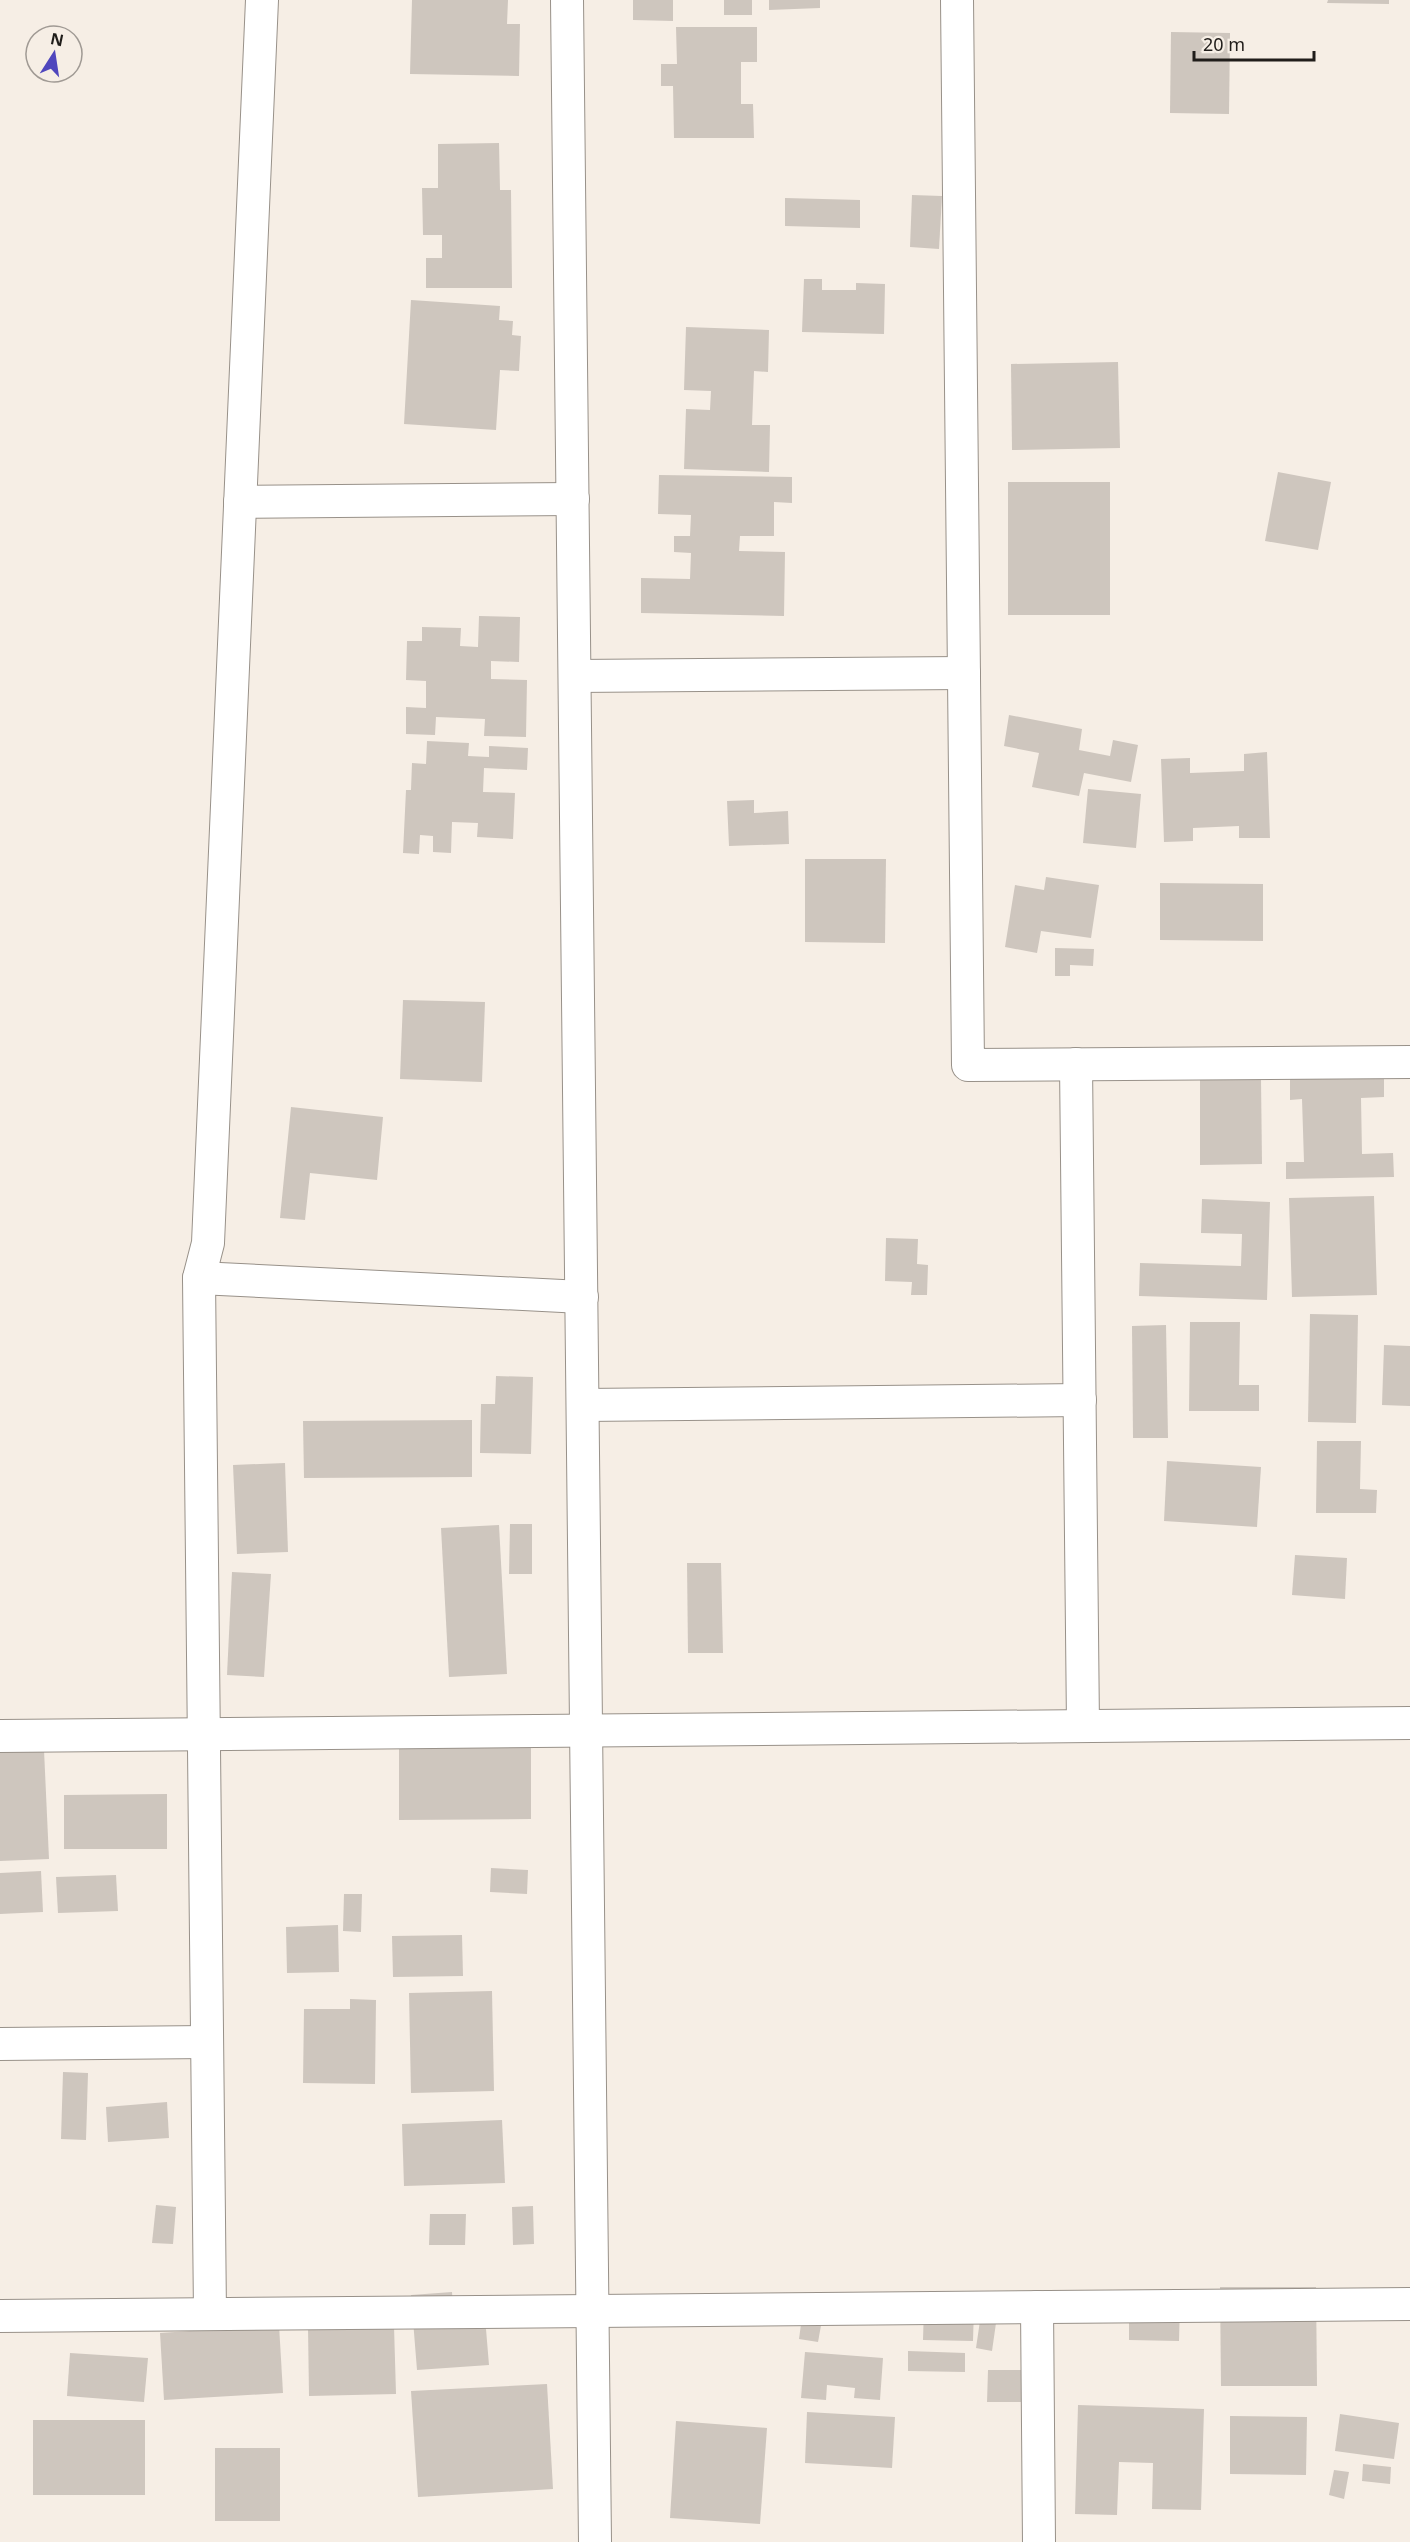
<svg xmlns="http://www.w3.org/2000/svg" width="1410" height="2542" font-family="'Noto Sans',sans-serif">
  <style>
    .building { fill: #cec6be }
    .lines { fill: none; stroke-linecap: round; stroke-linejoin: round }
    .street-casing { stroke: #989189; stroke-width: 34 }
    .street { stroke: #fff; stroke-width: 32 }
  </style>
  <rect width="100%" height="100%" fill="#f6eee5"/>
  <g class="building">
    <polygon points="412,0 508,0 507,24 520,24 519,76 410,74"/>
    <polygon points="633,0 673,0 673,21 633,20"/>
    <rect x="724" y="0" width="28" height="15"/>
    <polygon points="769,0 820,0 820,8 769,10"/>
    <polygon points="1328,0 1389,0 1389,4 1327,3"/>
    <polygon points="676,27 757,27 757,62 741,62 741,104 753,104 754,138 674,138 673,86 661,86 661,64 677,64"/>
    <polygon points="1171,32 1230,33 1229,114 1170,113"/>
    <polygon points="499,143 500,190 511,190 512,288 426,288 426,258 442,258 442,235 423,235 422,188 438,188 438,144"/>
    <polygon points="912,195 942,196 939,249 910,247"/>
    <polygon points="785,198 860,200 860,228 785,226"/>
    <polygon points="804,279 822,279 822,290 856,290 856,283 885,284 884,334 802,332"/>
    <polygon points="411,300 500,306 499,320 513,321 512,335 521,336 519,371 500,370 496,430 404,424"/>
    <polygon points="686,327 769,330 768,372 754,371 752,425 770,425 769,472 684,469 686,409 710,410 711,391 684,390"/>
    <polygon points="1118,362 1120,448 1012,450 1011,364"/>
    <polygon points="1278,472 1331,482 1318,550 1265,541"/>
    <polygon points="659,475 792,477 792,503 774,502 774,536 740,536 739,551 785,552 784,616 641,613 641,578 690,579 691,553 674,552 674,536 690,536 691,515 658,514"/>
    <rect x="1008" y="482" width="102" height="133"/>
    <polygon points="479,616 520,617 519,662 491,661 491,679 527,680 526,737 484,736 485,719 436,717 435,735 406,734 406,707 426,708 426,681 406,680 407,641 422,641 422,627 461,628 460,646 478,647"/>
    <polygon points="1009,715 1082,729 1079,750 1110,756 1113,740 1138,745 1131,782 1084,773 1079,796 1032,787 1039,753 1004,746"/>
    <polygon points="427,741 469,743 468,756 489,757 489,746 528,748 527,770 484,768 483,792 515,793 513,839 477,837 478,823 452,822 451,853 433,852 433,836 420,835 419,854 403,853 406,790 411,790 412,763 426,764"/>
    <polygon points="1267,752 1270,838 1239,838 1239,826 1193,828 1193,841 1164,842 1161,759 1190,758 1190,773 1244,771 1244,754"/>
    <polygon points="1088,789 1141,794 1136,848 1083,843"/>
    <polygon points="754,800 754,813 788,811 789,844 729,846 727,801"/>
    <polygon points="805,859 886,859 885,943 805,942"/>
    <polygon points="1046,877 1099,885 1091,938 1041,931 1037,953 1005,947 1015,885 1044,890"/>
    <polygon points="1160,883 1263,884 1263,941 1160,940"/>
    <polygon points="1055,948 1094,949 1093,966 1070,965 1070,976 1055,976"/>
    <polygon points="403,1000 485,1002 482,1082 400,1079"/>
    <polygon points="1384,1076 1384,1097 1361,1098 1362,1154 1393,1153 1394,1177 1286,1179 1286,1162 1304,1162 1302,1099 1290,1100 1290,1078"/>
    <polygon points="1200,1079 1261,1079 1262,1164 1200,1165"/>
    <polygon points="291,1107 383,1117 377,1180 310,1173 305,1220 280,1218"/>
    <polygon points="1374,1196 1377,1295 1292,1297 1289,1198"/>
    <polygon points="1202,1199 1270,1202 1267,1300 1139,1296 1140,1263 1241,1266 1242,1234 1201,1233"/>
    <polygon points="886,1238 918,1239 917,1264 928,1265 927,1295 911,1295 912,1282 885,1281"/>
    <polygon points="1310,1314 1358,1315 1356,1423 1308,1422"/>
    <polygon points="1190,1322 1240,1322 1239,1385 1259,1385 1259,1411 1189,1411"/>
    <polygon points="1166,1325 1168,1438 1133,1438 1132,1326"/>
    <polygon points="1384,1345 1410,1346 1410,1406 1382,1405"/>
    <polygon points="496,1376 533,1377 531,1454 480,1453 481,1404 495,1404"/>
    <polygon points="472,1420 472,1477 304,1478 303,1421"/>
    <polygon points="1317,1441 1361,1441 1360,1489 1377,1490 1376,1513 1316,1513"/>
    <polygon points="1167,1461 1261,1467 1257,1527 1164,1521"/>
    <polygon points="285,1463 288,1552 237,1554 233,1465"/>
    <polygon points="510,1524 532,1524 532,1574 509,1574"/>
    <polygon points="499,1525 507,1674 449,1677 441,1528"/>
    <polygon points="1295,1555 1347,1558 1345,1599 1292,1595"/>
    <polygon points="687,1563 721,1563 723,1653 688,1653"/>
    <polygon points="232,1572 271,1574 264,1677 227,1675"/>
    <polygon points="399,1737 531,1737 531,1819 399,1820"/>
    <polygon points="44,1750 49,1859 0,1861 0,1752"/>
    <polygon points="167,1794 167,1849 64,1849 64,1795"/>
    <polygon points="491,1868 528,1870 527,1894 490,1892"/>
    <polygon points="41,1871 43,1912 0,1914 0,1873"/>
    <polygon points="116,1875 118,1911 58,1913 56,1877"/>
    <polygon points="344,1894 362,1894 361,1932 343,1931"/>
    <polygon points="338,1925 339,1972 287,1973 286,1927"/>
    <polygon points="462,1935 463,1976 393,1977 392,1936"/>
    <polygon points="492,1991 494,2091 411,2093 409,1993"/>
    <polygon points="350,1999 376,2000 375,2084 303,2083 304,2009 350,2009"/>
    <polygon points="63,2072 88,2073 86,2140 61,2139"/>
    <polygon points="167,2102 169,2138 108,2142 106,2107"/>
    <polygon points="502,2120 505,2183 404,2186 402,2124"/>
    <polygon points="156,2205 176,2207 173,2244 152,2243"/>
    <polygon points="533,2206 534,2244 513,2245 512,2207"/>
    <polygon points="430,2214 466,2214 465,2245 429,2245"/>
    <polygon points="1220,2287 1316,2287 1317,2386 1221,2386"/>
    <polygon points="452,2292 453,2307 484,2305 489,2365 417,2370 411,2295"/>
    <polygon points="1129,2302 1180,2303 1179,2341 1129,2340"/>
    <polygon points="924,2306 974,2307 973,2341 923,2340"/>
    <polygon points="981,2314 997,2316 992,2351 976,2348"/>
    <polygon points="802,2317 822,2320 818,2342 799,2339"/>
    <polygon points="279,2325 283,2393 164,2400 160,2333"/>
    <polygon points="394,2326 396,2394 309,2396 308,2327"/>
    <polygon points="908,2351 965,2353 965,2372 908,2371"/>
    <polygon points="805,2352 883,2358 880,2400 854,2398 855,2388 827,2385 826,2400 801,2398"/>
    <polygon points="70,2353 148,2358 144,2402 67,2396"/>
    <polygon points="988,2370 1022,2370 1022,2402 987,2402"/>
    <polygon points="547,2384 553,2489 418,2497 411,2391"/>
    <polygon points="1078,2405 1204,2409 1201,2510 1152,2509 1153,2463 1119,2462 1117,2515 1075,2514"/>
    <polygon points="807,2412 895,2417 892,2468 805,2463"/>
    <polygon points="1340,2414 1399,2423 1394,2459 1335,2451"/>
    <polygon points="1230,2416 1307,2417 1306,2475 1230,2474"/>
    <rect x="33" y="2420" width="112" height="75"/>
    <polygon points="676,2421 767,2428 760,2524 670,2518"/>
    <rect x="215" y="2448" width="65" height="73"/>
    <polygon points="1363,2464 1391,2467 1390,2484 1362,2481"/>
    <polygon points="1334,2470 1349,2472 1344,2499 1329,2495"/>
  </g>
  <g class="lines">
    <defs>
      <g id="street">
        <polyline points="567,0 595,2542"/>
        <polyline points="957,0 968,1065 1410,1062"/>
        <polyline points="240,502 573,499"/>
        <polyline points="575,676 964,673"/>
        <polyline points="1076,1064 1083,1726"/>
        <polyline points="199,1278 582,1297"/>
        <polyline points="583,1405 1080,1400"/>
        <polyline points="0,1736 1410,1723"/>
        <polyline points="0,2044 207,2042"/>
        <polyline points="1037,2307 1039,2542"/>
        <polyline points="210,2314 199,1278 208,1243 262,0"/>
        <polyline points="0,2316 1410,2304"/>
      </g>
    </defs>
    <use href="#street" class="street-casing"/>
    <use href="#street" class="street"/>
  </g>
  <g transform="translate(54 54) rotate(12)"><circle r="28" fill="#f6eee5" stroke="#a09a94" stroke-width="1.5"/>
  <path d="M0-4.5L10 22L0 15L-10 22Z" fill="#4f46bd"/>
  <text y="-9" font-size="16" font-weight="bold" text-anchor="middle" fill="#201d1a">N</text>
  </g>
  <path d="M1194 51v9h120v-9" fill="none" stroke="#201d1a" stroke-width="3"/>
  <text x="1203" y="51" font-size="18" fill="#201d1a" stroke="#f6eee5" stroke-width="4.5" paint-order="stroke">20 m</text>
</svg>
